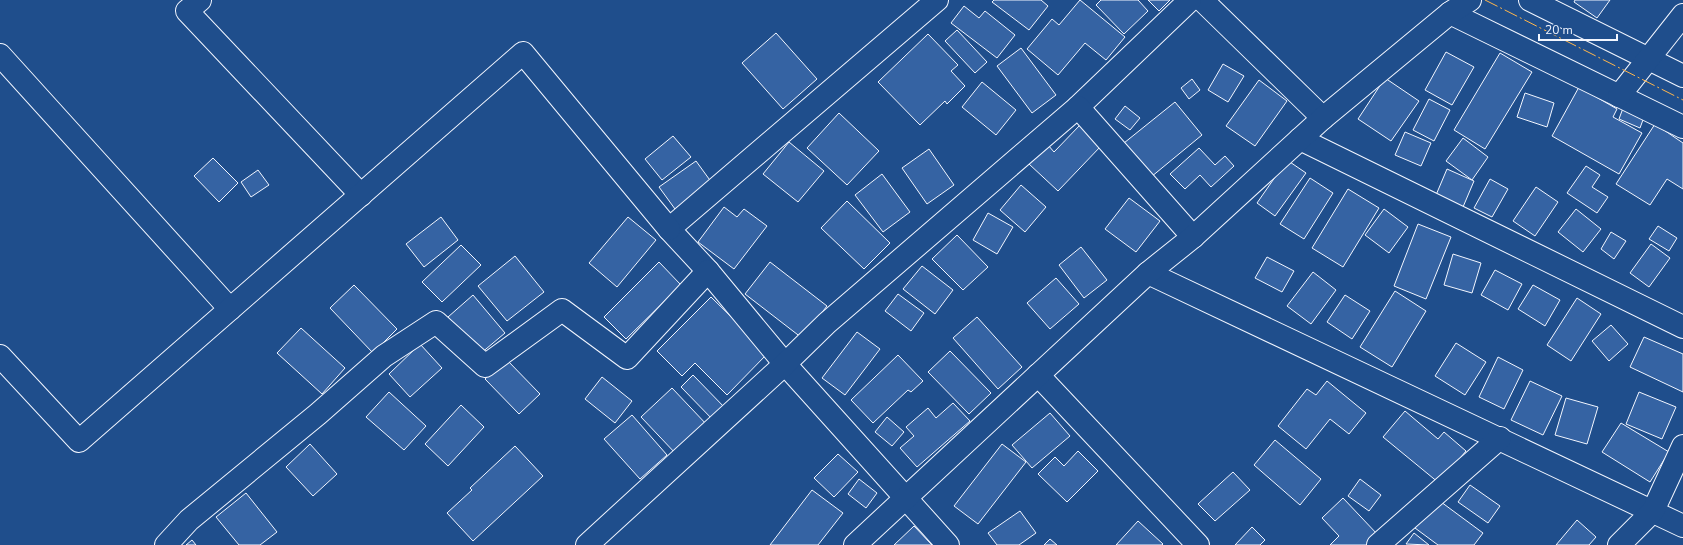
<svg xmlns="http://www.w3.org/2000/svg" width="1683" height="545" font-family="'Nunito Sans',sans-serif">
  <style>
    .building { fill: #3563a3; stroke: #f2f6ff }
    .lines { fill: none; stroke-linecap: round; stroke-linejoin: round }
    .street-casing { stroke: #f2f6ff; stroke-width: 24 }
    .street { stroke: #1f4e8c; stroke-width: 22 }
    .power { stroke: #ffb74d; stroke-width: 1; stroke-dasharray: 14 3 2 3; stroke-linecap: butt }
  </style>
  <rect width="100%" height="100%" fill="#1f4e8c"/>
  <g class="building">
    <polygon points="994,0 1041,0 1048,6 1029,30 992,2"/>
    <polygon points="1080,0 1125,37 1106,60 1085,43 1058,75 1027,49 1052,19 1059,25"/>
    <polygon points="1101,0 1138,0 1148,11 1124,34 1096,5"/>
    <polygon points="1148,0 1170,0 1159,11"/>
    <polygon points="1575,0 1610,0 1597,18 1574,2"/>
    <polygon points="964,6 979,18 985,11 1015,35 997,58 951,23"/>
    <polygon points="957,30 987,62 975,73 945,41"/>
    <polygon points="776,33 817,79 783,109 742,63"/>
    <polygon points="928,34 958,65 951,71 965,86 947,104 945,101 920,125 878,82"/>
    <polygon points="1021,48 1056,95 1032,113 997,66"/>
    <polygon points="1446,52 1474,67 1452,105 1425,90"/>
    <polygon points="1500,53 1532,72 1485,149 1454,130"/>
    <polygon points="1223,64 1244,76 1228,102 1208,90"/>
    <polygon points="1385,78 1419,101 1391,141 1358,119"/>
    <polygon points="1192,79 1200,90 1189,99 1181,88"/>
    <polygon points="1259,80 1287,101 1255,146 1226,126"/>
    <polygon points="982,82 1016,110 996,135 962,107"/>
    <polygon points="1579,87 1617,109 1613,117 1642,133 1619,174 1552,136"/>
    <polygon points="1525,93 1554,103 1547,127 1517,117"/>
    <polygon points="1429,99 1450,110 1434,141 1413,130"/>
    <polygon points="1175,102 1202,135 1151,177 1124,143"/>
    <polygon points="1125,106 1140,118 1130,130 1115,119"/>
    <polygon points="1623,108 1644,117 1640,128 1619,119"/>
    <polygon points="839,113 879,151 847,185 807,148"/>
    <polygon points="1655,124 1683,143 1683,189 1667,179 1650,205 1616,184"/>
    <polygon points="1080,125 1101,146 1058,191 1029,164 1048,145 1054,152"/>
    <polygon points="1405,132 1431,143 1421,166 1395,155"/>
    <polygon points="673,136 691,157 662,180 645,159"/>
    <polygon points="1463,138 1488,157 1472,180 1446,161"/>
    <polygon points="789,142 824,171 798,202 763,174"/>
    <polygon points="1199,148 1215,165 1225,156 1234,166 1211,187 1200,175 1185,189 1170,174"/>
    <polygon points="929,149 954,185 927,204 902,168"/>
    <polygon points="213,158 238,183 219,202 194,176"/>
    <polygon points="1287,160 1306,173 1275,216 1257,203"/>
    <polygon points="696,161 712,183 675,209 659,187"/>
    <polygon points="1586,166 1600,175 1592,187 1608,197 1597,213 1567,193"/>
    <polygon points="1447,169 1474,181 1463,207 1436,195"/>
    <polygon points="258,170 269,185 251,197 241,182"/>
    <polygon points="882,174 910,212 883,232 855,195"/>
    <polygon points="1310,178 1333,193 1304,239 1280,224"/>
    <polygon points="1490,179 1508,189 1492,217 1474,208"/>
    <polygon points="1021,185 1046,207 1025,232 1000,210"/>
    <polygon points="1536,187 1558,202 1535,236 1513,221"/>
    <polygon points="1348,189 1379,208 1343,267 1312,248"/>
    <polygon points="1129,198 1160,221 1136,252 1105,229"/>
    <polygon points="847,201 890,243 864,269 821,228"/>
    <polygon points="724,207 737,217 744,209 767,226 734,269 698,242"/>
    <polygon points="1384,209 1408,227 1389,253 1365,235"/>
    <polygon points="1576,209 1601,229 1583,252 1558,232"/>
    <polygon points="988,213 1013,227 997,254 973,240"/>
    <polygon points="441,217 458,240 424,267 406,244"/>
    <polygon points="628,217 656,240 617,287 589,263"/>
    <polygon points="1418,224 1451,237 1426,299 1394,286"/>
    <polygon points="1658,226 1677,238 1669,251 1649,239"/>
    <polygon points="1611,232 1626,241 1614,259 1601,249"/>
    <polygon points="957,235 988,267 963,290 932,259"/>
    <polygon points="1651,244 1670,258 1649,287 1630,273"/>
    <polygon points="461,245 481,265 442,302 422,282"/>
    <polygon points="1081,247 1107,280 1084,298 1059,265"/>
    <polygon points="1453,254 1481,263 1472,293 1444,285"/>
    <polygon points="515,256 544,292 507,321 478,286"/>
    <polygon points="1267,257 1294,271 1282,292 1255,278"/>
    <polygon points="659,262 681,285 626,339 604,317"/>
    <polygon points="770,262 827,306 802,338 745,294"/>
    <polygon points="922,266 953,290 935,314 903,289"/>
    <polygon points="1495,270 1522,284 1508,310 1481,295"/>
    <polygon points="1313,272 1336,290 1311,324 1287,306"/>
    <polygon points="1056,278 1079,304 1050,329 1027,303"/>
    <polygon points="354,285 397,329 373,353 330,308"/>
    <polygon points="1533,285 1560,300 1545,326 1518,309"/>
    <polygon points="1395,291 1426,311 1392,367 1360,347"/>
    <polygon points="898,294 924,313 911,331 885,311"/>
    <polygon points="473,295 505,333 480,354 448,317"/>
    <polygon points="1345,295 1370,311 1352,339 1327,322"/>
    <polygon points="711,297 768,353 727,395 695,363 682,376 657,351"/>
    <polygon points="1577,298 1601,314 1571,361 1547,345"/>
    <polygon points="977,317 1022,367 998,389 953,338"/>
    <polygon points="1611,325 1628,344 1609,361 1592,341"/>
    <polygon points="301,328 345,368 322,394 277,353"/>
    <polygon points="857,332 880,349 845,395 822,378"/>
    <polygon points="1644,337 1683,354 1683,392 1630,367"/>
    <polygon points="1456,343 1486,362 1465,395 1435,376"/>
    <polygon points="420,344 442,368 410,397 389,374"/>
    <polygon points="950,351 991,393 969,414 928,372"/>
    <polygon points="898,355 923,381 911,392 908,390 873,423 851,400"/>
    <polygon points="1498,357 1523,370 1504,409 1479,397"/>
    <polygon points="506,359 540,394 519,414 485,379"/>
    <polygon points="693,375 727,410 715,422 681,387"/>
    <polygon points="602,377 632,401 615,423 585,399"/>
    <polygon points="1327,381 1366,413 1349,434 1330,419 1306,449 1278,426 1307,389 1316,395"/>
    <polygon points="1530,381 1562,396 1543,435 1511,420"/>
    <polygon points="672,388 708,426 677,455 641,417"/>
    <polygon points="389,392 426,426 404,450 366,417"/>
    <polygon points="1639,392 1676,407 1662,439 1626,424"/>
    <polygon points="1566,398 1598,407 1587,444 1555,435"/>
    <polygon points="953,403 970,421 917,467 900,448 914,436 906,427 928,408 936,418"/>
    <polygon points="461,405 484,427 448,466 425,444"/>
    <polygon points="1405,411 1438,439 1444,432 1466,451 1439,483 1383,437"/>
    <polygon points="1050,413 1070,436 1032,468 1012,445"/>
    <polygon points="632,415 667,455 640,479 604,439"/>
    <polygon points="887,417 904,432 892,446 875,432"/>
    <polygon points="1621,423 1669,452 1650,482 1602,452"/>
    <polygon points="1275,440 1321,479 1300,505 1254,465"/>
    <polygon points="310,444 337,474 313,496 286,467"/>
    <polygon points="1002,444 1026,462 978,524 954,506"/>
    <polygon points="515,446 543,476 473,541 447,513 472,490 470,488"/>
    <polygon points="1078,451 1098,471 1067,502 1038,474 1055,457 1064,466"/>
    <polygon points="838,454 858,472 834,497 814,478"/>
    <polygon points="1233,472 1250,490 1215,521 1198,504"/>
    <polygon points="859,479 877,493 866,508 848,494"/>
    <polygon points="1360,479 1381,495 1369,511 1348,496"/>
    <polygon points="1470,485 1500,506 1488,523 1458,502"/>
    <polygon points="812,490 843,513 818,545 770,545"/>
    <polygon points="246,493 277,532 260,545 239,545 216,517"/>
    <polygon points="1343,498 1378,535 1368,545 1330,545 1339,536 1322,518"/>
    <polygon points="1437,499 1483,533 1474,545 1438,545 1415,528"/>
    <polygon points="1020,511 1036,533 1019,545 997,545 988,533"/>
    <polygon points="1577,520 1596,537 1589,545 1556,545"/>
    <polygon points="1138,521 1163,544 1162,545 1116,545"/>
    <polygon points="914,526 932,545 894,545"/>
    <polygon points="1252,527 1265,540 1260,545 1235,545"/>
    <polygon points="1414,533 1429,545 1406,544"/>
    <polygon points="1050,539 1057,545 1044,545"/>
    <polygon points="192,540 196,545 186,545"/>
  </g>
  <g class="lines">
    <defs>
      <g id="street">
        <polyline points="200,0 187,11 361,195"/>
        <polyline points="1202,0 1323,118"/>
        <polyline points="1530,0 1683,76"/>
        <polyline points="1450,13 1683,127"/>
        <polyline points="0,55 230,309"/>
        <polyline points="1619,96 1683,15"/>
        <polyline points="1078,107 1190,0"/>
        <polyline points="1300,139 1683,327"/>
        <polyline points="708,271 669,229 937,0"/>
        <polyline points="1148,273 1683,526"/>
        <polyline points="0,356 79,441 523,53 669,229"/>
        <polyline points="1038,375 1198,545"/>
        <polyline points="166,545 189,520 318,414 384,356 436,322 485,366 562,310 627,358 708,271 785,364 948,545"/>
        <polyline points="587,545 785,364 827,323 1078,107 1193,237"/>
        <polyline points="855,545 1148,273 1193,237 1323,118 1450,13 1470,0"/>
        <polyline points="1378,545 1500,438"/>
        <polyline points="1619,545 1653,511 1683,446"/>
      </g>
    </defs>
    <use href="#street" class="street-casing"/>
    <use href="#street" class="street"/>
    <polyline class="power" points="1485,0 1683,100"/>
  </g>
  <path d="M1539 34v6h78v-6" fill="none" stroke="#f2f6ff" stroke-width="2"/>
  <text x="1545" y="34" font-size="12" fill="#f2f6ff" stroke="#1f4e8c" stroke-width="3" paint-order="stroke">20 m</text>
</svg>
